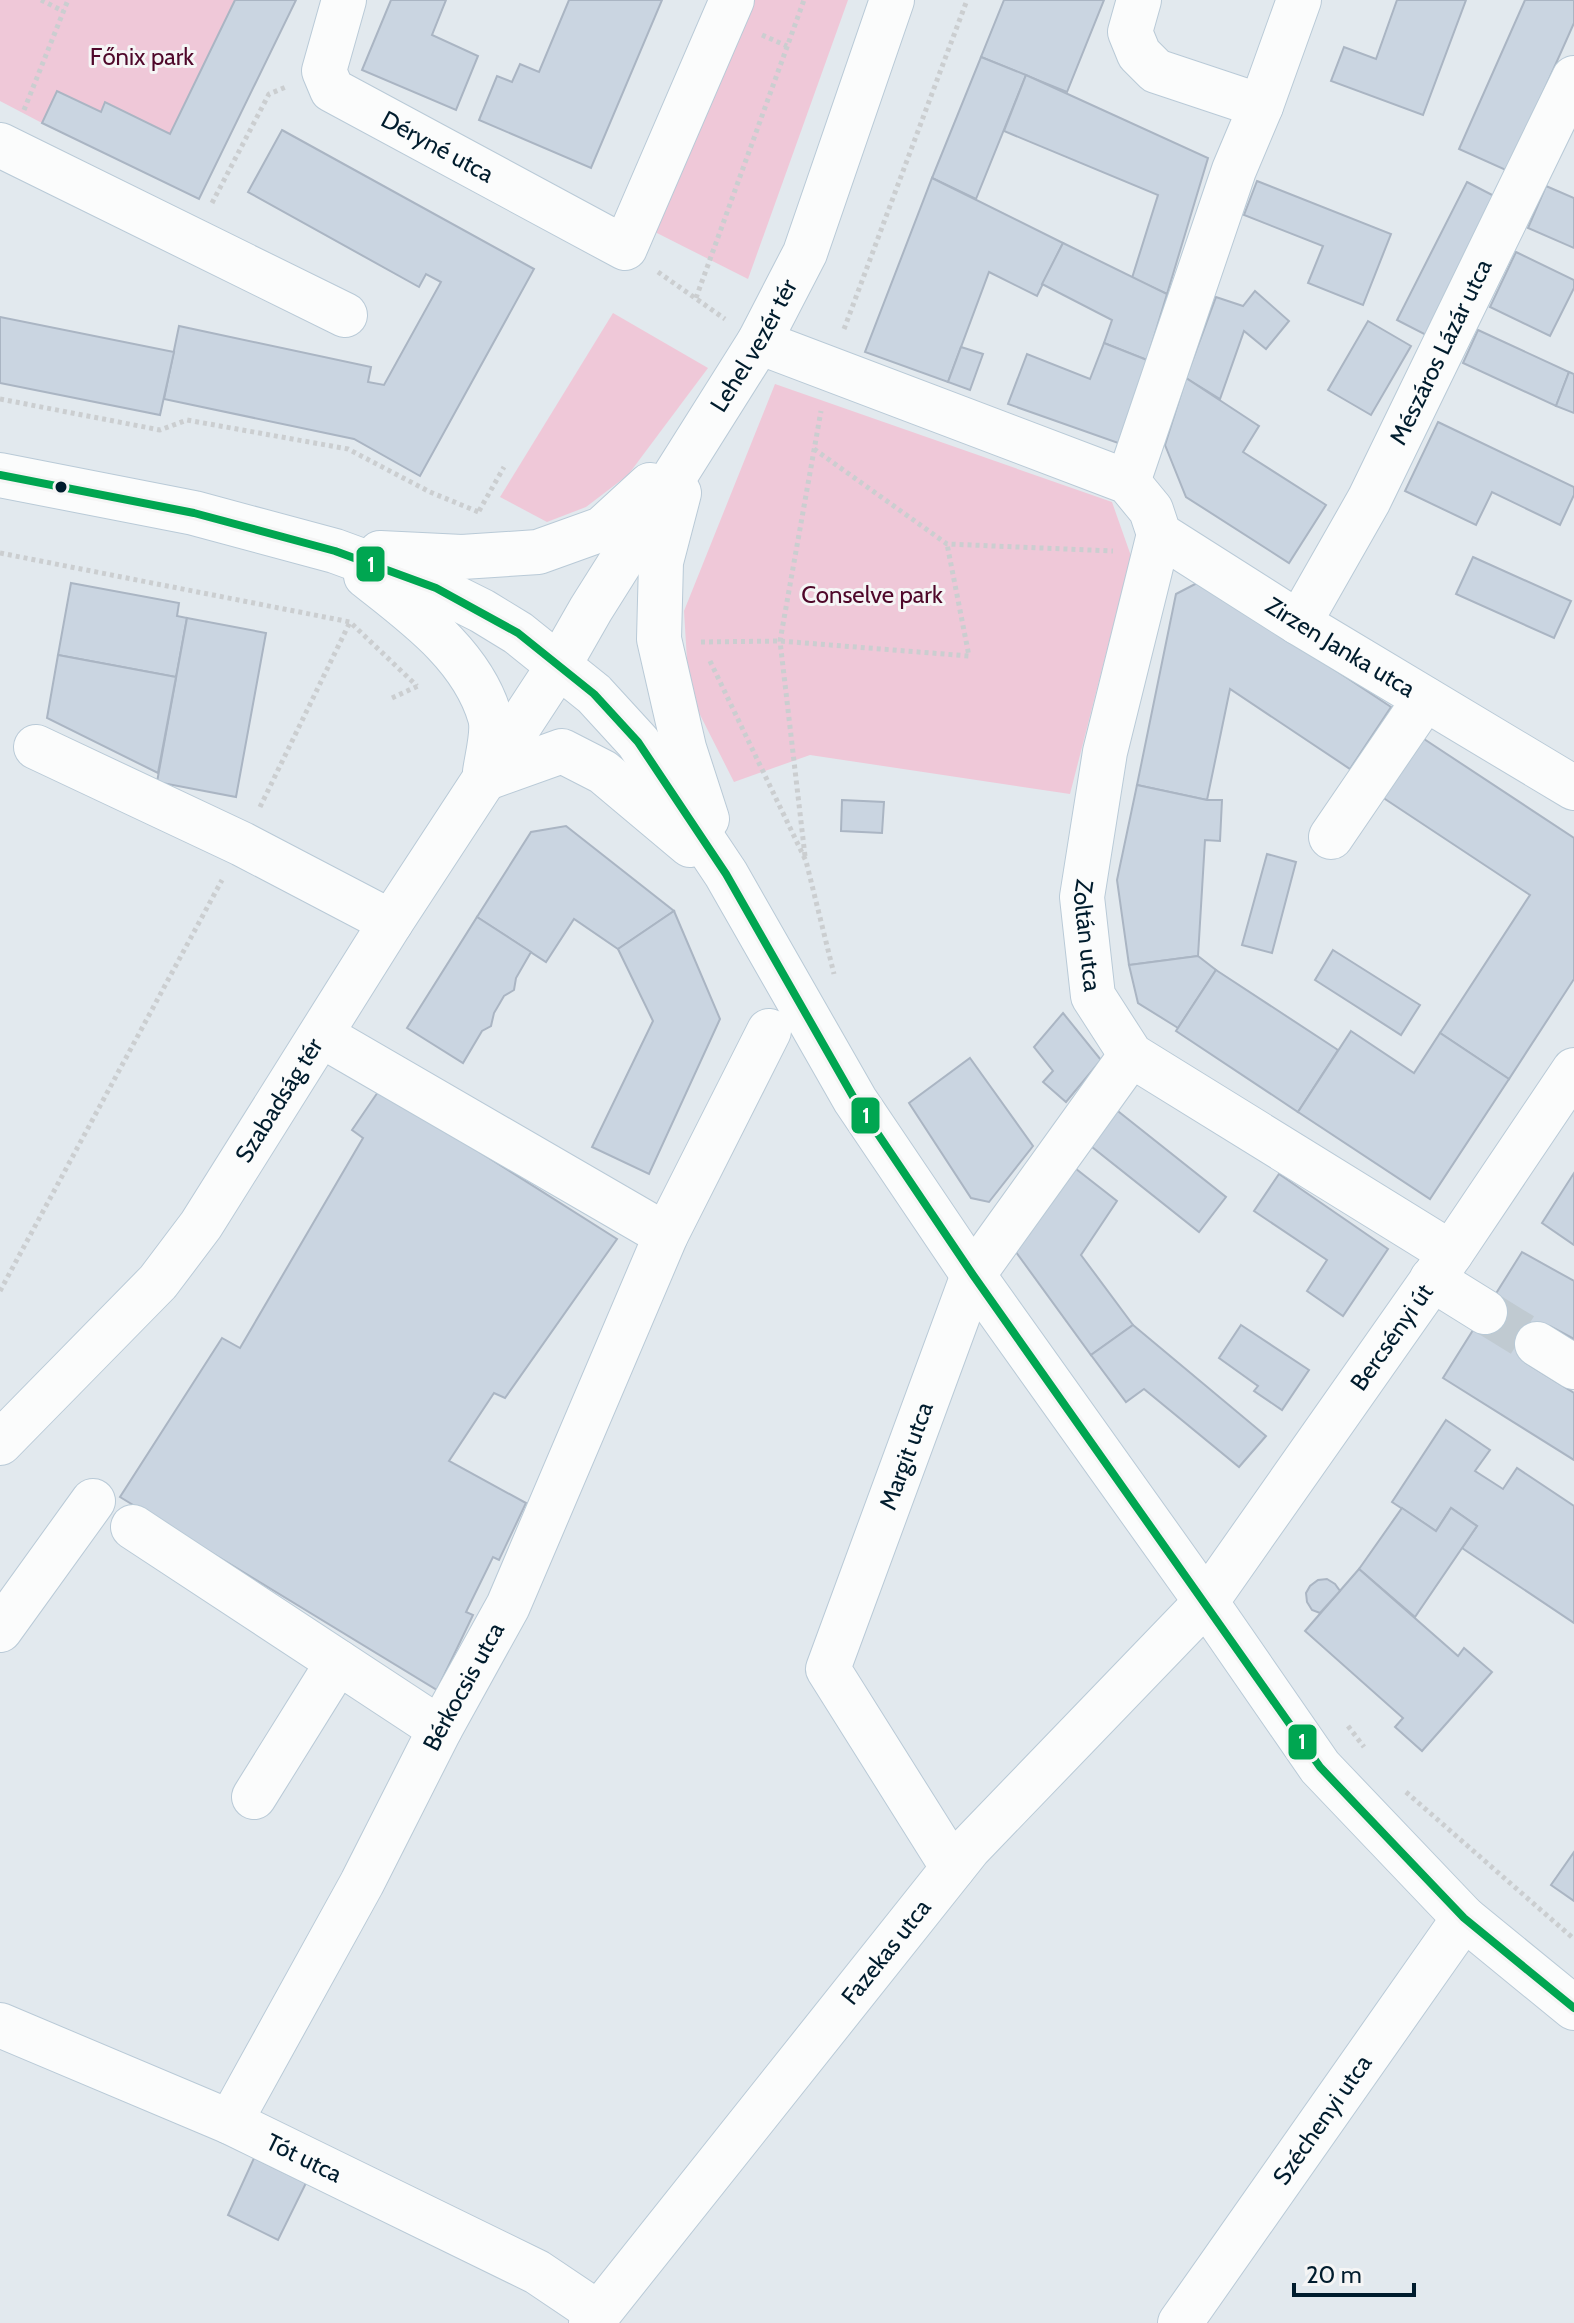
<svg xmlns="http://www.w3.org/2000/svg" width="1574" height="2323" font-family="Cabin,sans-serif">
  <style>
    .green { fill: #efc8d8 }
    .building { fill: #cad5e1; stroke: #aab5c3; stroke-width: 2 }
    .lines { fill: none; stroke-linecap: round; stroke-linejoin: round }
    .minor-tunnel { stroke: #c0cad1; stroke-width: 44; stroke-dasharray: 44 22; stroke-linecap: butt }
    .minor-casing { stroke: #b9cad7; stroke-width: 46 }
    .path { stroke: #cbced0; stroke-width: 5; stroke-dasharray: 4 4; stroke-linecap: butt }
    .minor { stroke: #fbfcfc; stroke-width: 44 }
    .bus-1-casing { stroke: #f5f5f5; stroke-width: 14 }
    .bus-1 { stroke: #00a651; stroke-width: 8 }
    .bus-dot { fill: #001c2d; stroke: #f5f5f5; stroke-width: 3 }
    .labels { text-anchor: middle; stroke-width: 6; stroke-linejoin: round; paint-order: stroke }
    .park-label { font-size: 24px; fill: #4f082a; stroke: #f5f5f5 }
    .street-label { font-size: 24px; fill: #001c2d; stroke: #f5f5f5 }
    .line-badge { stroke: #f5f5f5; stroke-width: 3 }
    .badge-label { font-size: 22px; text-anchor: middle; font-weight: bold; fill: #fff }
  </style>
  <rect width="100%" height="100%" fill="#e2e9ee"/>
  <g class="green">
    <polygon points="0,0 235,0 170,134 105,103 101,112 57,91 42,123 0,101"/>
    <polygon points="745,0 848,0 748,279 649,229"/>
    <polygon points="613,313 708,368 628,475 586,507 547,522 500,497"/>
    <polygon points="775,384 1112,502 1131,556 1070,794 810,755 734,782 689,693 684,611"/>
  </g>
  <g class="building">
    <polygon points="235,0 296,0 199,199 42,123 57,91 101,112 105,102 170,134"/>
    <polygon points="391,0 446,0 432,35 478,56 456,110 362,70"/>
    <polygon points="569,0 662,0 591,168 479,120 497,76 512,82 520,64 539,72"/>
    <polygon points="1004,0 1104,0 1067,92 981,57"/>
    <polygon points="1397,0 1466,0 1423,115 1331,81 1344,47 1376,59"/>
    <polygon points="1525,0 1574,0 1574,23 1508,171 1459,149"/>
    <polygon points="981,57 1026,75 976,199 932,178"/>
    <polygon points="1026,75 1208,158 1167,294 1132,278 1158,195 1004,131"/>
    <polygon points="282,130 534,269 420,476 354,439 164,399 179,326 371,367 368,382 384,385 441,282 426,274 419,287 248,192"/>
    <polygon points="932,178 1063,243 1037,296 989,272 948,382 865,352"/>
    <polygon points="1257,181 1391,234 1363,305 1308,283 1323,246 1244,215"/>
    <polygon points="1467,182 1498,198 1428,336 1397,320"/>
    <polygon points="1546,186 1574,198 1574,248 1528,228"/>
    <polygon points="1063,243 1167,294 1147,360 1104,343 1112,320 1042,284"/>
    <polygon points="1516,252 1574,280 1574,288 1550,336 1490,307"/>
    <polygon points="1255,291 1289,321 1266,349 1244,331 1220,399 1186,378 1216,297 1243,306"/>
    <polygon points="0,317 174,352 160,415 0,383"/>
    <polygon points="1368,321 1411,346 1371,415 1328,390"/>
    <polygon points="1478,330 1569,372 1556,406 1463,363"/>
    <polygon points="1104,343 1147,360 1121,444 1008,404 1027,354 1090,379"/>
    <polygon points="961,347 983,354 970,390 948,382"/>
    <polygon points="1569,372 1574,374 1574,413 1556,406"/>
    <polygon points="1186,378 1259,426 1243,452 1326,505 1289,563 1186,497 1165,445"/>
    <polygon points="1438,422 1574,487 1574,495 1560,525 1492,492 1476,525 1405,491"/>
    <polygon points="1473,557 1571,601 1554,638 1456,594"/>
    <polygon points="1201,581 1391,707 1350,769 1230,689 1207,800 1137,785 1176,594"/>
    <polygon points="71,583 179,603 177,616 187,618 176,677 58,655"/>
    <polygon points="187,618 266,633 236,797 157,782"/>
    <polygon points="58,655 176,677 158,773 47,718"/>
    <polygon points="1421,737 1574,838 1574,979 1509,1079 1440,1033 1530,895 1382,797"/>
    <polygon points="1137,785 1207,800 1222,800 1220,841 1205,840 1198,956 1129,965 1117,880"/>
    <polygon points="842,800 884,802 882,833 841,831"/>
    <polygon points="566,826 674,911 618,949 574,919 546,962 477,917 531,832"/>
    <polygon points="1267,854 1296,862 1272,953 1242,945"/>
    <polygon points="674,911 720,1019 649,1174 592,1147 653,1021 618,949"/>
    <polygon points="477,917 531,952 516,978 514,990 504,996 494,1013 491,1026 482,1031 463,1063 407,1028"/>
    <polygon points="1333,950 1420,1005 1401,1035 1315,980"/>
    <polygon points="1198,956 1216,970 1178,1028 1138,1003 1129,965"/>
    <polygon points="1216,970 1338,1050 1298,1112 1176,1031"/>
    <polygon points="1063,1013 1101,1060 1066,1102 1043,1082 1053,1071 1034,1047"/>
    <polygon points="1351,1031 1414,1073 1440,1033 1509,1079 1430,1199 1298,1112"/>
    <polygon points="970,1058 1033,1146 989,1202 971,1198 909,1103"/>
    <polygon points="380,1089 617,1239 505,1398 494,1393 449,1461 526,1503 499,1560 493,1557 466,1612 473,1615 437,1690 120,1497 222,1338 240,1348 363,1138 352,1130"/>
    <polygon points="1114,1108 1226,1197 1199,1232 1087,1143"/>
    <polygon points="1071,1165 1117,1201 1081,1255 1133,1325 1091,1355 1013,1248"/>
    <polygon points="1574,1173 1574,1245 1542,1223"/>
    <polygon points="1279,1174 1388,1249 1343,1316 1307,1291 1327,1260 1254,1211"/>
    <polygon points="1522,1252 1574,1281 1574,1339 1550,1326 1526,1363 1574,1393 1574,1460 1443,1378"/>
    <polygon points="1133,1325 1266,1436 1239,1467 1144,1389 1126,1402 1091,1355"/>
    <polygon points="1241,1325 1309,1370 1282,1410 1254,1391 1258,1386 1219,1358"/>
    <polygon points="1446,1420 1490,1450 1475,1471 1503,1489 1517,1468 1574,1506 1574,1623 1462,1548 1477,1526 1451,1508 1436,1531 1392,1502"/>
    <polygon points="1402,1508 1436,1531 1451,1508 1477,1526 1415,1617 1359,1569"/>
    <polygon points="1359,1569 1458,1656 1464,1648 1492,1672 1422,1751 1395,1727 1403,1718 1305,1631"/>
    <polygon points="1327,1579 1335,1584 1340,1591 1320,1613 1312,1610 1307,1602 1306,1593 1310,1586 1318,1580"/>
    <polygon points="1574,1852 1574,1901 1551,1885"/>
    <polygon points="254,2158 306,2183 278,2240 228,2215"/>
  </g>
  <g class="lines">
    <polyline class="minor-tunnel" points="1485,1312 1537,1344"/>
    <defs>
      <g id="minor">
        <path id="s1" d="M344 0 324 71 332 90 625 248 732 0"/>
        <polyline points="1139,0 1130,32 1139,54 1156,71 1261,106"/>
        <polyline points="0,145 345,315"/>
        <path id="s2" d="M759 342 1128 482 1151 510 1159 534 1299 623 1574 788"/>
        <polyline points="0,475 194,513 335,551 436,588 482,611 518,633 594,694 638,742 726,874 855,1100 973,1275 1206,1602 1320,1767 1464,1918 1574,2008"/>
        <polyline points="1128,482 1234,170 1261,106 1299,0"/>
        <polyline points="679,493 661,562 659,639 684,748 707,819"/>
        <path id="s3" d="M1159 534 1105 752 1082 897 1093 996 1131 1055 1451 1253"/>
        <polyline points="380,553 462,557 538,552 602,529 650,485"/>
        <path d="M366 576C414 614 472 655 490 717 494 732 487 757 485 772"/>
        <path id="s4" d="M1299 623 1369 500 1574 78"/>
        <polyline points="36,747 242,844 391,922"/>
        <polyline points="484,779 562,751 603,772 690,845"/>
        <polyline points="1331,837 1425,699"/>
        <polyline points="321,1035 666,1235"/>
        <polyline points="1432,1279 1485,1312"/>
        <polyline points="1537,1344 1574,1367"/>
        <path id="s5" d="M0 1443 158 1282 201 1225 391 922 559 665 591 609 759 342 805 253 892 0"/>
        <polyline points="133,1527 440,1729"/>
        <polyline points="0,1630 93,1501"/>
        <polyline points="254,1797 338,1662"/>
        <path id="s6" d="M953 1868 828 1669 973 1275 1131 1055"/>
        <path id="s7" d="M0 2025 230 2122 537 2272 598 2313"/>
        <path id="s8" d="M230 2122 362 1883 440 1729 508 1606 666 1235 769 1031"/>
        <path id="s9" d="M591 2323 969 1848 1206 1602 1451 1253 1574 1070"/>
        <path id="s10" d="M1180 2323 1464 1918"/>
      </g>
    </defs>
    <use href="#minor" class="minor-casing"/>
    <g class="path">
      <polyline points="41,0 63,11"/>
      <polyline points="762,35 787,46"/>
      <polyline points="24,110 68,0"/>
      <polyline points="212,203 269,94 286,87"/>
      <polyline points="658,272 725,319"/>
      <polyline points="696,298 804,0"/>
      <polyline points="844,329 967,0"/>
      <polyline points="0,399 160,430 187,420 348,449 430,492 481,513"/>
      <polyline points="814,449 947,544 1113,551"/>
      <polyline points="479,511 504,467"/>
      <polyline points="0,553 350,622 417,686"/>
      <polyline points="701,642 780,641 969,656 947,544"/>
      <polyline points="710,661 806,861 834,974"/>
      <polyline points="392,698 420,685"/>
      <polyline points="260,807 350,622"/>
      <polyline points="805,856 780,641 821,411"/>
      <polyline points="0,1291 222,880"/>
      <polyline points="1348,1726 1364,1747"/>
      <polyline points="1406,1792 1574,1939"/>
    </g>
    <use href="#minor" class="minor"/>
    <defs>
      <polyline id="bus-1" points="0,475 194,513 335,551 436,588 518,633 594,694 638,742 726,874 855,1100 973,1275 1320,1767 1464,1918 1574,2008"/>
    </defs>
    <use href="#bus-1" class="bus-1-casing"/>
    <use href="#bus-1" class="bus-1"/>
  </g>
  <circle class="bus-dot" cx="61" cy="487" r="7"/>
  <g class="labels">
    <g class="park-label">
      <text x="142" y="65">Főnix park</text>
      <text x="872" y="603">Conselve park</text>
    </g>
    <g class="street-label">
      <text dy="8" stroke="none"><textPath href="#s1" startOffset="214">Déryné utca</textPath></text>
      <text dy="8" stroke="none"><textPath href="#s5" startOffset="1336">Lehel vezér tér</textPath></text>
      <text dy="8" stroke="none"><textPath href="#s4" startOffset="306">Mészáros Lázár utca</textPath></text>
      <text dy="8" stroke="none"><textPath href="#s2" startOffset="670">Zirzen Janka utca</textPath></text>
      <text dy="8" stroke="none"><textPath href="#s3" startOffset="410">Zoltán utca</textPath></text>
      <text dy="8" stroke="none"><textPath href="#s5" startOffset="444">Szabadság tér</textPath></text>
      <text dy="8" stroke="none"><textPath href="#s9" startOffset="1272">Bercsényi út</textPath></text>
      <text dy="8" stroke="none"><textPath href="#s6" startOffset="462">Margit utca</textPath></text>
      <text dy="8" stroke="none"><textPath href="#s8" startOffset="494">Bérkocsis utca</textPath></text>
      <text dy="8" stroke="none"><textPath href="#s9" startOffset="474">Fazekas utca</textPath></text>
      <text dy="8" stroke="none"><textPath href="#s10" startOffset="248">Széchenyi utca</textPath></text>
      <text dy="8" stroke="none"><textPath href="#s7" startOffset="332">Tót utca</textPath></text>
    </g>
  </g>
  <g class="line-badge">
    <rect x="355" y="545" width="31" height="38" rx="8" fill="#00a651"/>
    <rect x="850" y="1096" width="31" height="39" rx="8" fill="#00a651"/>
    <rect x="1287" y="1723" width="31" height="38" rx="8" fill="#00a651"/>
  </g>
  <g class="badge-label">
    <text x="371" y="572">1</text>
    <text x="866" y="1123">1</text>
    <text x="1302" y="1749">1</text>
  </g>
  <path d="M1294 2283v12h120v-12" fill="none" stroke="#001c2d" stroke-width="4"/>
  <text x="1306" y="2283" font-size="24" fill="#001c2d" stroke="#f5f5f5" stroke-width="6" paint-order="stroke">20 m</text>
</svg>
